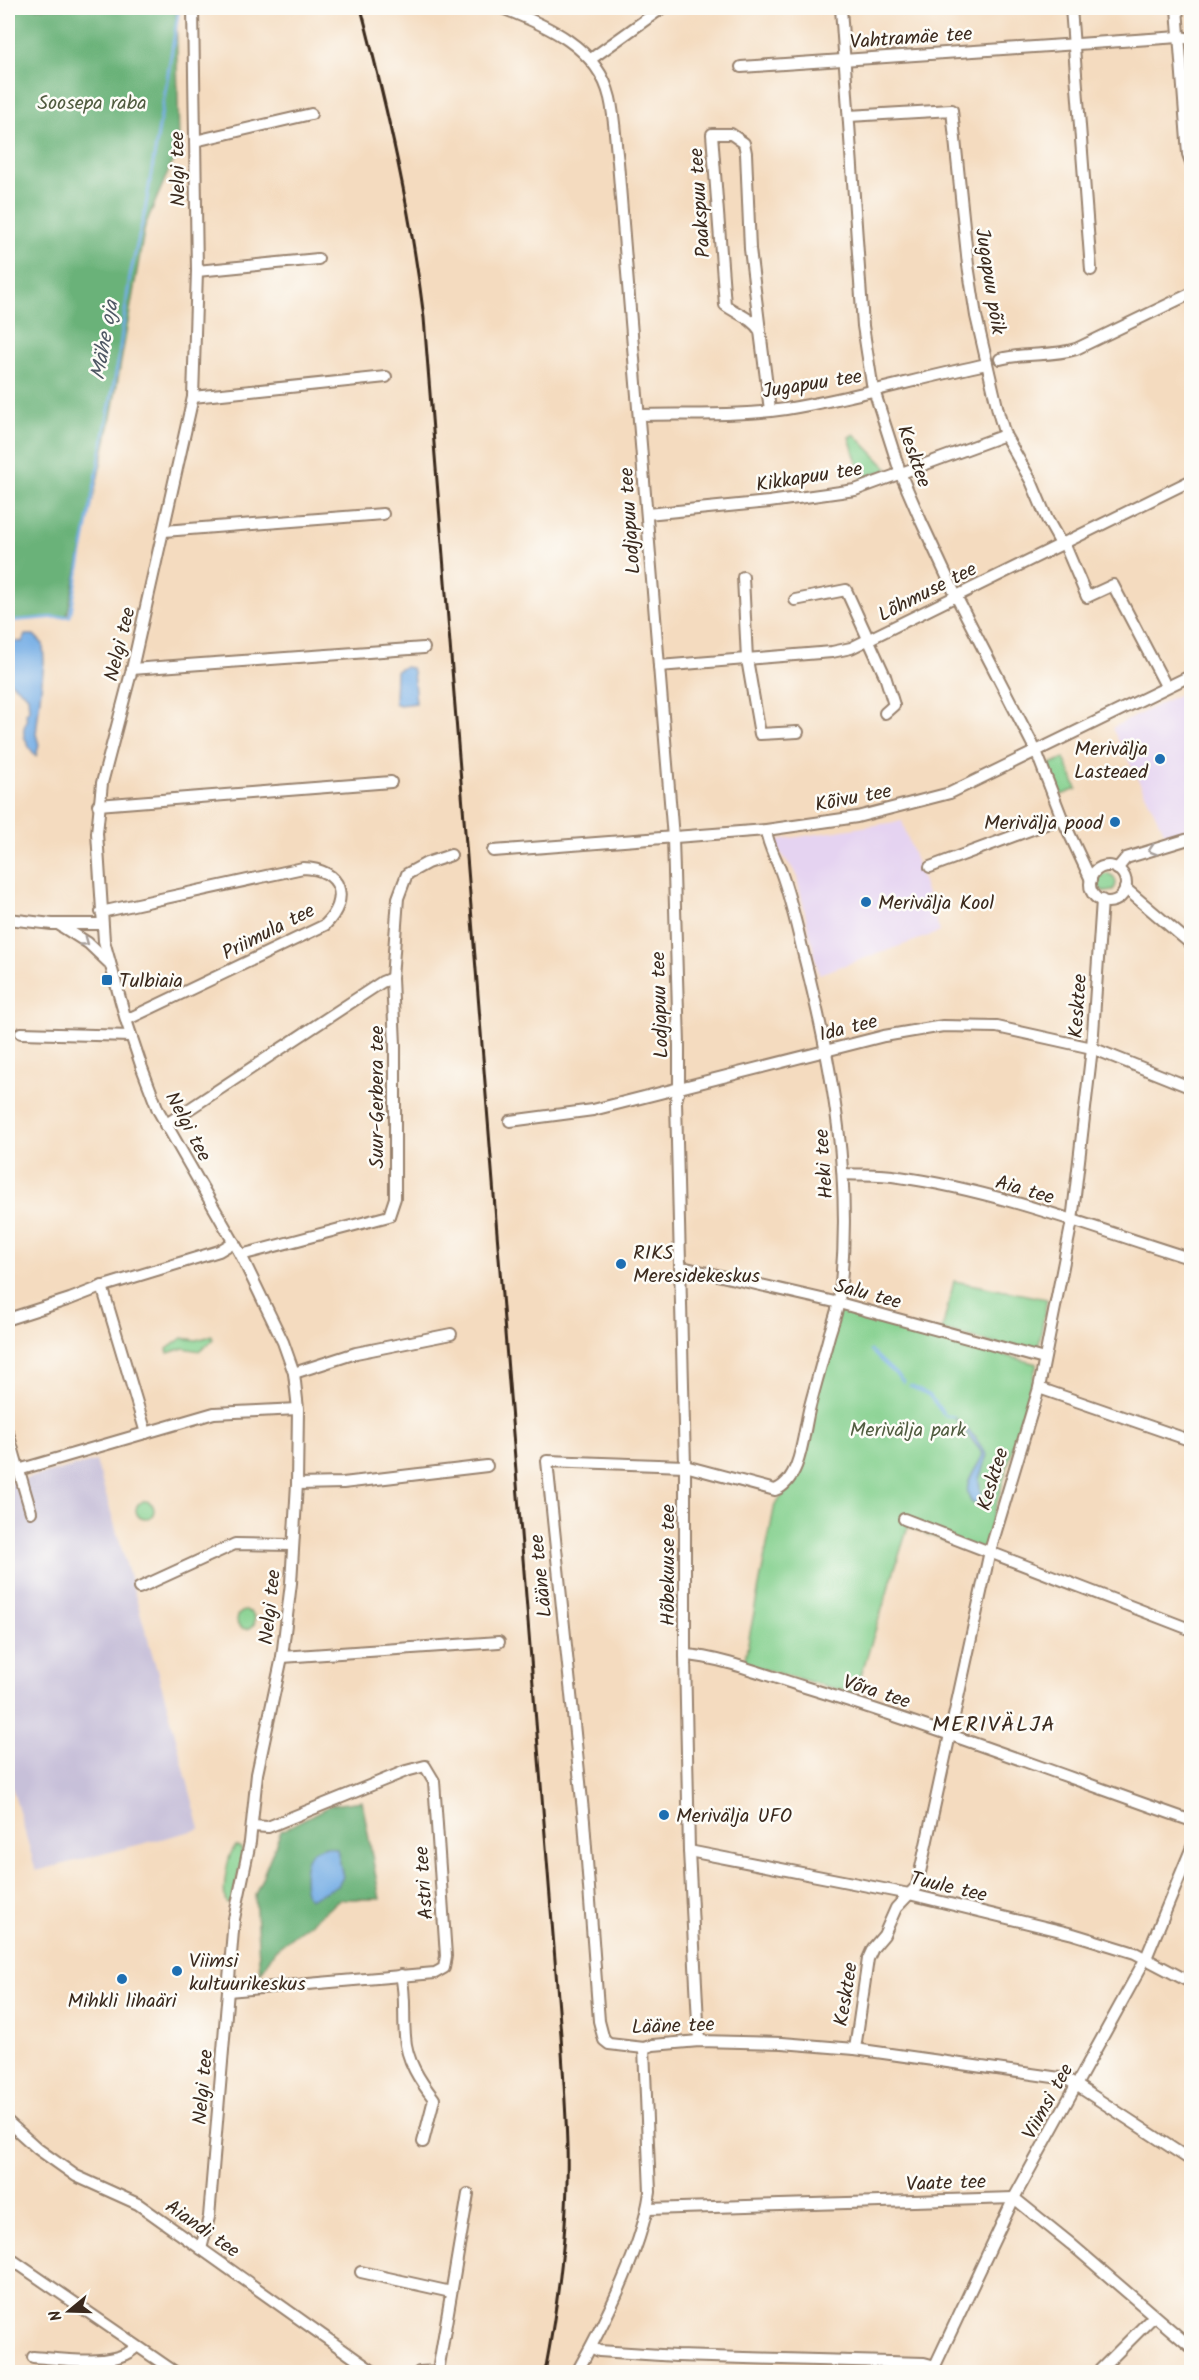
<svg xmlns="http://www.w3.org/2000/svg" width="1199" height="2380" font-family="Kalam,sans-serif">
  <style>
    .built { fill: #e5d3f1 }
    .industrial { fill: #c7c0d9 }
    .green { fill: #84d08e; stroke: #607d56; stroke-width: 1.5 }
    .forest { fill: #6bb279; stroke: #536e4c; stroke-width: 1.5 }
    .water { fill: #75ade5; stroke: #586c82; stroke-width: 1.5 }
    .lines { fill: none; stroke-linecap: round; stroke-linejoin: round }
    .stream { stroke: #75ade5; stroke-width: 3 }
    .minor-casing { stroke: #98826e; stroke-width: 14 }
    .minor { stroke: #fff; stroke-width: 10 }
    .rail { stroke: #3b2a1e; stroke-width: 3 }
    .oneway { stroke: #a79f9a }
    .poi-dot { fill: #1f6fb2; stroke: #fdfcf7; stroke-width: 2 }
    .labels { text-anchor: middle; stroke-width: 5; stroke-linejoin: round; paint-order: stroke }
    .street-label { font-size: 20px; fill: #3b2a1e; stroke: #fdfcf7 }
    .park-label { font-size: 20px; fill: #515c40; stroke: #fdfcf7 }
    .poi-label { font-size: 20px; fill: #3b2a1e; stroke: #fdfcf7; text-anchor: start }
    .water-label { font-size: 21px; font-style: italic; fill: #4f5864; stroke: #fdfcf7 }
    .quarter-label { font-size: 22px; letter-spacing: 1.5px; fill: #3b2a1e; stroke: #fdfcf7 }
  </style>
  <rect width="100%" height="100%" fill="#fdfcf7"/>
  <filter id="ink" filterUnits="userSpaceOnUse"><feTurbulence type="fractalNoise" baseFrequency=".0167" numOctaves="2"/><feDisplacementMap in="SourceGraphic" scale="12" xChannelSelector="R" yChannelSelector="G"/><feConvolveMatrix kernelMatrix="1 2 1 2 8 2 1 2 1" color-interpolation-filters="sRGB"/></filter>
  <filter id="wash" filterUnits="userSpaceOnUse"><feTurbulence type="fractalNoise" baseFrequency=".008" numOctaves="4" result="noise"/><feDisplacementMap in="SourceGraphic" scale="24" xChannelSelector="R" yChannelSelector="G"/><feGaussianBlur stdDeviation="1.35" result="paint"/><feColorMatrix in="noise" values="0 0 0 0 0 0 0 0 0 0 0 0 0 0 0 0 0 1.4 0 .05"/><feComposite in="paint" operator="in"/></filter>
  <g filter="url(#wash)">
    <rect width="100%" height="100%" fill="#f4dbbf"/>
    <g class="built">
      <polygon points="1191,688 1191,828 1166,835 1112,728"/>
      <polygon points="902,821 940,932 819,974 796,873 772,841"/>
    </g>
    <polygon class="industrial" points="96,1461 168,1708 200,1829 36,1871 8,1773 8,1483"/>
    <g class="green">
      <polygon points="854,434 888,469 862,479 849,437"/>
      <polygon points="1064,758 1077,789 1061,795 1049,765"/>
      <circle cx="1107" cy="883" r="9"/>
      <polygon points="954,1281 1047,1299 1037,1355 942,1330"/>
      <polygon points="839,1309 1037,1364 982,1555 908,1527 855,1694 744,1664 775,1504 793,1483"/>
      <polygon points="212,1336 213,1340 200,1351 184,1348 168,1353 167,1349 182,1338 196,1340"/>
      <circle cx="145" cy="1510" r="9"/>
      <circle cx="246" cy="1620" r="9"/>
      <path d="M236 1846 241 1848 243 1856 231 1903 227 1904C221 1894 227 1853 236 1846Z"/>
    </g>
    <g class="forest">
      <polygon points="8,8 176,8 179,146 145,226 111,418 67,616 8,621"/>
      <polygon points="362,1801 380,1899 341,1899 275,1950 260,1974 255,1895 281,1831 331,1805"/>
    </g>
    <g class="water">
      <path d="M25 635H34L43 644 44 662 36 734 39 745 36 756C30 749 22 737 24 728 26 721 28 720 26 713L29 710 28 696 8 680V651L13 641 22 642Z"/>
      <polygon points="404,667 411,668 413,671 416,703 399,705 395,703 396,671"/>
      <path d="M954 1417 974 1436 987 1455 979 1479 981 1499 978 1503H972C959 1484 977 1471 983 1454Z"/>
      <path d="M326 1846 337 1849 343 1877 338 1886 309 1899C302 1889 302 1860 312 1852 316 1849 322 1847 326 1846Z"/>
    </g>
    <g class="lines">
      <g class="stream">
        <polyline points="8,621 70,616 118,362 130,276 145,211 179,8"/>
        <polyline points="871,1351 904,1382"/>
        <polyline points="910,1386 929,1395 943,1413"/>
        <polyline points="945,1416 954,1417"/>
      </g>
    </g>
  </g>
  <g filter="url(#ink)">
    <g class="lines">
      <defs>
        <g id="minor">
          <polyline points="193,8 197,271 193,397 132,669 102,783 97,833 104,941 126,1020 142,1068 158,1110 241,1255 283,1342 294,1373 298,1409 297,1484 291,1583 282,1657 257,1774 250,1842 234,1919 209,2217 201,2249"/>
          <path d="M502 8C546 25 598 47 610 98 615 119 615 141 618 162L673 838 679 1046V1089L676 1101 685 1466V1655L689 1851 699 2041"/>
          <polyline points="841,8 863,326 872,384 901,475 921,521 956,596 1036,751 1062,818 1091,880"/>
          <polyline points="1071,8 1091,270"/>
          <polyline points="1177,8 1188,154 1192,165"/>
          <polyline points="591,59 662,8"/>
          <polyline points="741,67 1179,37 1192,39"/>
          <polyline points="849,116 952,110 968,265 976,316 999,415 1005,435 1031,481 1047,519 1061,544"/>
          <polyline points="195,141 311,114"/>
          <polyline points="197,271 318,259"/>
          <path d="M760 331 750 249 746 153 744 143 731 134H712L725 305C737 314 752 318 760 331L770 410"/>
          <path d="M1000 359C1025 352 1051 357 1076 349L1192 293"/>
          <polyline points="193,397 386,377"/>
          <path d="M639 415C687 414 739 416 786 409 853 398 919 378 987 364"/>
          <polyline points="647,514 769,502 855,490 1005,435"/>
          <polyline points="164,531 383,514"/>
          <polyline points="1064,543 1087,597 1113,585 1166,686"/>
          <polyline points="743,577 747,659 760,734 798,732"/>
          <polyline points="795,600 846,590 885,676 894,705 885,713"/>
          <polyline points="659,666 832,652 851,648 1192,480"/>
          <polyline points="132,669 424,648"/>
          <polyline points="98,805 391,782"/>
          <path d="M766 830C768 846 776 858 781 872 791 899 797 928 804 956 833 1069 854 1184 839 1301 837 1313 832 1325 829 1336 823 1359 816 1383 810 1406 803 1432 802 1480 775 1490L685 1466 547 1461 584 1821 599 2021 604 2040 609 2044 644 2048 653 2045 699 2041 782 2043 855 2049 1067 2079 1192 2161"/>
          <polyline points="493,851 766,830 857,817 950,793 1192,675"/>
          <circle cx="1108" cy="884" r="18"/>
          <polyline points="930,867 1062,818"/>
          <polyline points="1117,869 1126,858 1192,838"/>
          <polyline points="1125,888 1192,945"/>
          <path d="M101 912 303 868C342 869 351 899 325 925L126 1020"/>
          <polyline points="8,919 52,924 102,924"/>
          <polyline points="58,924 88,943 109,963"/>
          <polyline points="21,1033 131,1036"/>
          <polyline points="510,1121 593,1110 884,1036 943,1026 997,1027 1092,1048 1192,1088"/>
          <polyline points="165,1125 382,982 392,978"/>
          <path d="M844 1174C862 1175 881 1174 899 1177 999 1191 1096 1229 1192 1259"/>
          <polyline points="241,1255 389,1216 395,1198 395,1045 392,978 398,898 407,874 427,863 451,855"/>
          <polyline points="682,1267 839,1303 1044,1359"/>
          <polyline points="102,1286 146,1433"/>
          <polyline points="8,1319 70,1299 101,1287 219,1251 234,1242"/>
          <polyline points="294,1373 356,1353 451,1334"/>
          <polyline points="1039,1388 1192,1441"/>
          <polyline points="8,1433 31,1512"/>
          <polyline points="8,1473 214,1413 298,1409"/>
          <polyline points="297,1484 343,1483 487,1466"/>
          <polyline points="904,1519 1192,1630"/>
          <polyline points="139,1588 235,1544 293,1545"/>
          <path d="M685 1655C718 1656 774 1678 808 1688 938 1728 1064 1776 1192 1821"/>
          <polyline points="282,1657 499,1642"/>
          <polyline points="689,1851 909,1894 1073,1934 1135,1953 1192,1983"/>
          <path d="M401 1975C406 1996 403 2015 405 2036 406 2060 420 2081 434 2099L423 2142"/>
          <polyline points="228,1991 435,1973 444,1968 446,1956 434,1781 425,1766 406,1771 268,1827 252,1826"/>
          <polyline points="855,2049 868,1959 873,1948 884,1935 896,1908 917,1886 990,1551 1039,1388 1072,1221 1092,1048 1102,900"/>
          <polyline points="8,2122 38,2149 76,2176 138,2204 374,2372"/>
          <polyline points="648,2209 1014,2198 1071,2244 1192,2348"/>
          <polyline points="8,2257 175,2372"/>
          <polyline points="361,2272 451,2292"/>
          <polyline points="591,2347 599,2351 676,2356 924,2363 935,2366"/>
          <path d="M33 2357C62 2359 115 2368 136 2347"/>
          <polyline points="419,2372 438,2371 468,2194"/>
          <path d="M577 2372C605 2322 642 2248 650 2192L644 2048"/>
          <polyline points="932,2372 1014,2198 1146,1958 1192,1847"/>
          <polyline points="1098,2372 1154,2316"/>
        </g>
      </defs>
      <use href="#minor" class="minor-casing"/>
      <use href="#minor" class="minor"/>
      <path class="rail" d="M361 8C388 112 411 211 424 318L561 2035C563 2072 566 2108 567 2145 569 2221 559 2298 545 2372"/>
    </g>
    <defs><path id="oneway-chevron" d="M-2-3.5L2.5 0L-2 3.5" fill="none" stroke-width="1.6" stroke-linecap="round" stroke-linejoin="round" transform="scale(1.5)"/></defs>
    <g class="oneway">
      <use href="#oneway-chevron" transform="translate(1152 850) rotate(163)"/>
      <use href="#oneway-chevron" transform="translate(85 942) rotate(36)"/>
    </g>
  </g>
  <g class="poi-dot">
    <circle cx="1160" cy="759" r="6"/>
    <circle cx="1115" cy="822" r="6"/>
    <circle cx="866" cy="902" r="6"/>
    <rect x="101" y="974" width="12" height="12" rx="3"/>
    <circle cx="621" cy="1264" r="6"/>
    <circle cx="664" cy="1815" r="6"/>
    <circle cx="177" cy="1971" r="6"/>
    <circle cx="122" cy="1979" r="6"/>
  </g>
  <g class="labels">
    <g class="street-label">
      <text transform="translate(911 37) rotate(-4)" y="7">Vahtramäe tee</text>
      <text transform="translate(177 169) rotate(-91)" y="7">Nelgi tee</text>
      <text transform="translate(699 203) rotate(-94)" y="7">Paakspuu tee</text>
      <text transform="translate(991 281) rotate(81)" y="7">Jugapuu põik</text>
      <text transform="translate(812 383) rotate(-9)" y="7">Jugapuu tee</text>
      <text transform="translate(915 456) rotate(70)" y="7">Kesktee</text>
      <text transform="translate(809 476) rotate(-9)" y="7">Kikkapuu tee</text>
      <text transform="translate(629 521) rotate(-94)" y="7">Lodjapuu tee</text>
      <text transform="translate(927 591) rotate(-27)" y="7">Lõhmuse tee</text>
      <text transform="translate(119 644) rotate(-76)" y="7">Nelgi tee</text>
      <text transform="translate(853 797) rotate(-11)" y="7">Kõivu tee</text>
      <text transform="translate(268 931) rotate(-27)" y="7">Priimula tee</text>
      <text transform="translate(659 1005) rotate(-92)" y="7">Lodjapuu tee</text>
      <text transform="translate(1077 1006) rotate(-86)" y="7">Kesktee</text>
      <text transform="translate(848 1027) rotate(-14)" y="7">Ida tee</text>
      <text transform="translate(376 1097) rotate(-90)" y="7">Suur-Gerbera tee</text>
      <text transform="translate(189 1126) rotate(62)" y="7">Nelgi tee</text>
      <text transform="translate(823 1164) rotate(-94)" y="7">Heki tee</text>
      <text transform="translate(1025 1189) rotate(16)" y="7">Aia tee</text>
      <text transform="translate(868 1293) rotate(15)" y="7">Salu tee</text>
      <text transform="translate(992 1479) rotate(-73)" y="7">Kesktee</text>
      <text transform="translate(667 1565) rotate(-90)" y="7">Hõbekuuse tee</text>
      <text transform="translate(540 1576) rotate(-96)" y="7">Lääne tee</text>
      <text transform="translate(269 1607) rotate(-84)" y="7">Nelgi tee</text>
      <text transform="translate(877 1691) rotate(18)" y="7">Võra tee</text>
      <text transform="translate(423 1883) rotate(-94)" y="7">Astri tee</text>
      <text transform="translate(949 1886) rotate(13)" y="7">Tuule tee</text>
      <text transform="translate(845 1994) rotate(-81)" y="7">Kesktee</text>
      <text transform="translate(673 2025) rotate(-2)" y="7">Lääne tee</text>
      <text transform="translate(202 2087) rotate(-85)" y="7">Nelgi tee</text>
      <text transform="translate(1047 2101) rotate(-61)" y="7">Viimsi tee</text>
      <text transform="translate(946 2182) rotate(-2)" y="7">Vaate tee</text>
      <text transform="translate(203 2228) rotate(35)" y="7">Aiandi tee</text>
    </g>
    <g class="park-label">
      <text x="92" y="109">Soosepa raba</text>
      <text x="908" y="1436">Merivälja park</text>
    </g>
    <g class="poi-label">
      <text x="1148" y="755" text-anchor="end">Merivälja<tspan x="1148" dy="23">Lasteaed</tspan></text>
      <text x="1103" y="829" text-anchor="end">Merivälja pood</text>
      <text x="878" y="909">Merivälja Kool</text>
      <text x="119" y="987">Tulbiaia</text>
      <text x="633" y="1259">RIKS<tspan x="633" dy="23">Meresidekeskus</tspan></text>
      <text x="676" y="1822">Merivälja UFO</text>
      <text x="189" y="1967">Viimsi<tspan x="189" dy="23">kultuurikeskus</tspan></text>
      <text x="122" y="2007" text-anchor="middle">Mihkli lihaäri</text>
    </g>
    <g class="water-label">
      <text transform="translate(104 340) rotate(-80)" y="7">Mähe oja</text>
    </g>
    <g class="quarter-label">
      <text x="994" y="1731">MERIVÄLJA</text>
    </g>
  </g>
  <rect width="1199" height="2380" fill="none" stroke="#fdfcf7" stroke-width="30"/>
  <g transform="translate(69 2311) rotate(251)" stroke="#fdfcf7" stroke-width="4.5" paint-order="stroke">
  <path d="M0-4.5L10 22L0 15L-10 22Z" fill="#3b2a1e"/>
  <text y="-9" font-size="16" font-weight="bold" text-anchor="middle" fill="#3b2a1e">N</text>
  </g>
</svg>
